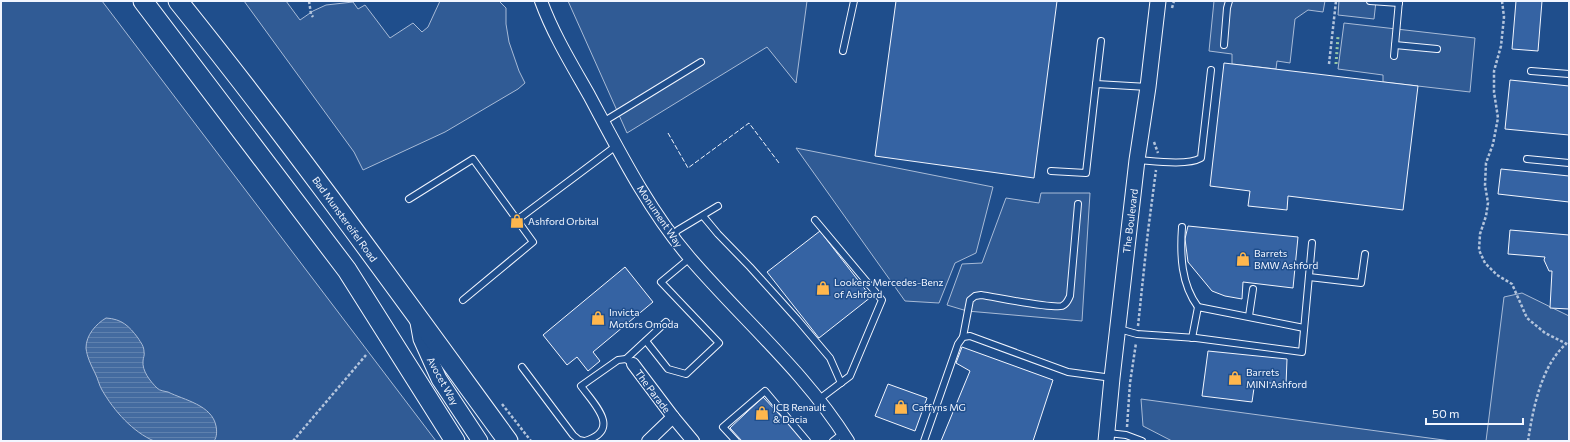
<svg xmlns="http://www.w3.org/2000/svg" width="1570" height="442" font-family="Commissioner,sans-serif">
  <style>
    .built { fill: #305b95; stroke: #a8bbd7 }
    .water { fill: url(#water-rules); stroke: #a8bbd7 }
    .building { fill: #3563a3; stroke: #f2f6ff }
    .lines { fill: none; stroke-linecap: round; stroke-linejoin: round }
    .service-casing { stroke: #f2f6ff; stroke-width: 8 }
    .minor-casing { stroke: #f2f6ff; stroke-width: 14 }
    .tertiary-casing { stroke: #f2f6ff; stroke-width: 17 }
    .trunk-casing { stroke: #f2f6ff; stroke-width: 21 }
    .path { stroke: #b3c4dc; stroke-width: 2.5; stroke-dasharray: 3 2; stroke-linecap: butt }
    .service { stroke: #1f4e8c; stroke-width: 6 }
    .minor { stroke: #1f4e8c; stroke-width: 12 }
    .tertiary { stroke: #1f4e8c; stroke-width: 15 }
    .trunk { stroke: #1f4e8c; stroke-width: 19 }
    .hedge { stroke: #97c8a6; stroke-width: 3; stroke-dasharray: 2 3; stroke-linecap: butt }
    .fence { stroke: #f2f6ff; stroke-width: 1; stroke-dasharray: 5 2; stroke-linecap: butt }
    .labels { text-anchor: middle; stroke-width: 3; stroke-linejoin: round; paint-order: stroke }
    .street-label { font-size: 10px; fill: #f2f6ff; stroke: #1f4e8c }
    .poi-label { font-size: 10px; fill: #f2f6ff; stroke: #1f4e8c; text-anchor: start }
  </style>
  <defs>
    <pattern id="water-rules" width="6" height="5" patternUnits="userSpaceOnUse"><rect width="6" height="5" fill="#446ba0"/><path d="M0 2.5h6" fill="none" stroke="#5f81ae"/></pattern>
  </defs>
  <rect width="100%" height="100%" fill="#1f4e8c"/>
  <g class="built">
    <polygon points="1,1 102,1 436,441 1,441"/>
    <polygon points="244,1 286,1 300,20 313,11 326,5 353,2 358,9 365,5 390,38 413,23 422,32 428,27 440,1 499,1 506,8 506,24 509,42 519,71 525,83 518,89 445,132 363,170 354,152"/>
    <polygon points="568,1 807,1 796,83 767,47 627,133"/>
    <polygon points="1214,1 1325,1 1323,12 1308,10 1295,19 1290,63 1277,61 1276,69 1232,64 1232,54 1209,51"/>
    <polygon points="1339,1 1376,1 1374,19 1338,15"/>
    <polygon points="1344,23 1475,38 1470,92 1383,82 1383,75 1338,69"/>
    <polygon points="796,148 993,187 976,253 955,263 939,303 905,301"/>
    <polygon points="1041,193 1090,193 1082,321 967,311 947,305 962,264 982,263 1006,198 1039,203"/>
    <polygon points="1522,293 1569,316 1569,441 1486,441 1504,297"/>
    <polygon points="1141,399 1451,441 1172,441 1143,426"/>
  </g>
  <path class="water" d="M106 318C122 319 129 326 138 338 141 343 144 346 144 352 145 355 143 358 143 361 142 371 150 381 157 388 160 391 164 391 168 392 184 400 212 405 216 426 217 431 217 437 214 441H154C133 432 114 411 102 390 99 385 98 379 95 373 91 365 87 357 86 348 86 335 96 324 106 318Z"/>
  <g class="building">
    <polygon points="896,1 1057,1 1034,178 875,156"/>
    <polygon points="1516,1 1542,1 1538,51 1512,49"/>
    <polygon points="1224,63 1418,86 1403,210 1288,196 1287,210 1248,206 1250,191 1210,186"/>
    <polygon points="1510,80 1569,86 1569,135 1505,129"/>
    <polygon points="1501,169 1569,176 1569,202 1498,194"/>
    <polygon points="1188,226 1298,237 1293,288 1243,282 1242,299 1225,296 1212,291 1188,262 1185,239"/>
    <polygon points="1510,230 1569,235 1569,309 1550,308 1552,271 1549,271 1544,260 1545,257 1508,254"/>
    <polygon points="820,231 871,297 819,338 767,272"/>
    <polygon points="625,267 653,302 593,352 600,361 588,371 577,357 567,365 543,335"/>
    <polygon points="962,347 1053,380 1033,441 941,441 970,371 956,363"/>
    <polygon points="1208,351 1287,359 1286,385 1255,381 1252,402 1202,396"/>
    <polygon points="888,384 927,398 915,431 875,416"/>
    <polygon points="763,397 804,441 742,441 730,428"/>
  </g>
  <g class="lines">
    <defs>
      <g id="service">
        <polyline points="1370,1 1399,3"/>
        <polyline points="1101,41 1096,84 1148,87"/>
        <polyline points="1224,45 1227,8 1229,1"/>
        <polyline points="1395,45 1437,49"/>
        <polyline points="843,51 854,1"/>
        <polyline points="1394,56 1399,1"/>
        <polyline points="1531,71 1569,74"/>
        <polyline points="603,122 701,62"/>
        <polyline points="1527,159 1569,163"/>
        <path d="M1137 160C1153 161 1187 166 1201 158L1211 70"/>
        <polyline points="1051,171 1086,173 1096,84"/>
        <polyline points="409,199 473,159 533,242 463,300"/>
        <polyline points="703,216 718,234 750,267 797,319 830,358 841,383"/>
        <polyline points="517,220 616,146"/>
        <polyline points="815,220 882,300 850,376 818,400"/>
        <path d="M1182 227C1180 255 1181 284 1198 307"/>
        <polyline points="672,236 678,230 718,206"/>
        <polyline points="1309,277 1361,283 1365,254"/>
        <polyline points="1249,316 1253,289"/>
        <polyline points="1119,329 1137,334 1196,338 1302,352 1312,243"/>
        <path d="M963 337 970 300 975 296 981 295C995 297 1052 309 1062 306 1067 304 1068 300 1070 296L1078 204"/>
        <polyline points="1192,338 1198,307 1304,328"/>
        <polyline points="646,341 668,369 686,374 719,343 661,282 690,258"/>
        <polyline points="626,359 666,322"/>
        <polyline points="522,367 573,435 579,440 584,441"/>
        <polyline points="1108,433 1126,435 1142,441"/>
        <path d="M585 441C622 430 594 404 581 386L618 360 626 359 633 364"/>
        <polyline points="736,441 723,427 765,391 807,441"/>
        <polyline points="833,441 843,433"/>
        <polyline points="924,441 958,344 963,337 970,336 1068,372 1112,378"/>
      </g>
      <g id="minor">
        <path d="M541 1C553 34 572 65 589 95 619 151 648 209 689 257 742 319 805 372 848 441"/>
        <polyline points="633,364 673,417 693,441"/>
        <polyline points="648,441 673,417"/>
      </g>
      <g id="tertiary">
        <polyline points="417,317 421,339 439,379 480,441"/>
        <polyline points="1106,441 1112,378 1137,160 1148,87 1158,1"/>
      </g>
      <g id="trunk">
        <polyline points="143,1 347,270 455,441"/>
        <path d="M178 1C293 144 400 293 508 441"/>
      </g>
    </defs>
    <use href="#service" class="service-casing"/>
    <use href="#minor" class="minor-casing"/>
    <use href="#tertiary" class="tertiary-casing"/>
    <use href="#trunk" class="trunk-casing"/>
    <g class="path">
      <polyline points="309,1 311,14 313,17"/>
      <polyline points="1502,1 1504,17 1501,46 1494,71 1494,92 1498,118 1493,144 1486,163 1485,185 1488,203 1486,216 1480,234 1479,250 1485,263 1497,275 1512,284 1527,318 1545,333 1569,345"/>
      <polyline points="1172,8 1174,1"/>
      <polyline points="1329,64 1336,1"/>
      <polyline points="1154,142 1158,153"/>
      <polyline points="1138,326 1148,231 1156,170"/>
      <polyline points="502,404 531,441"/>
      <polyline points="1127,427 1130,383 1136,343"/>
      <polyline points="293,441 366,355"/>
      <path d="M1528 441C1533 409 1541 366 1566 344"/>
    </g>
    <use href="#service" class="service"/>
    <use href="#minor" class="minor"/>
    <use href="#tertiary" class="tertiary"/>
    <use href="#trunk" class="trunk"/>
    <polyline class="hedge" points="1336,64 1338,36"/>
    <polyline class="fence" points="668,133 688,168 749,123 779,163"/>
  </g>
  <defs>
    <symbol id="shop-bare" viewBox="-9 -9 18 18"><path d="M-5-2.5h2.3a2.7 3.5 0 0 1 5.4 0H5L5.5 6h-11ZM-1.5-2.5h3a1.5 2.3 0 0 0-3 0Z" fill="#ffb74d" stroke="#1f4e8c" stroke-width="2.5" paint-order="stroke"/></symbol>
  </defs>
  <g fill-rule="evenodd">
    <use href="#shop-bare" x="507" y="211" width="20" height="20"/>
    <use href="#shop-bare" x="1233" y="249" width="20" height="20"/>
    <use href="#shop-bare" x="813" y="278" width="20" height="20"/>
    <use href="#shop-bare" x="588" y="308" width="20" height="20"/>
    <use href="#shop-bare" x="1225" y="368" width="20" height="20"/>
    <use href="#shop-bare" x="891" y="397" width="20" height="20"/>
    <use href="#shop-bare" x="752" y="403" width="20" height="20"/>
  </g>
  <g class="labels">
    <g class="street-label">
      <text transform="translate(660 216) rotate(56)" y="4">Monument Way</text>
      <text transform="translate(345 219) rotate(54)" y="4">Bad Munstereifel Road</text>
      <text transform="translate(1130 221) rotate(-83)" y="4">The Boulevard</text>
      <text transform="translate(443 381) rotate(61)" y="4">Avocet Way</text>
      <text transform="translate(653 391) rotate(53)" y="4">The Parade</text>
    </g>
    <g class="poi-label">
      <text x="528" y="225">Ashford Orbital</text>
      <text x="1254" y="257">Barrets<tspan x="1254" dy="12">BMW Ashford</tspan></text>
      <text x="834" y="286">Lookers Mercedes-Benz<tspan x="834" dy="12">of Ashford</tspan></text>
      <text x="609" y="316">Invicta<tspan x="609" dy="12">Motors Omoda</tspan></text>
      <text x="1246" y="376">Barrets<tspan x="1246" dy="12">MINI Ashford</tspan></text>
      <text x="773" y="411">JCB Renault<tspan x="773" dy="12">&amp; Dacia</tspan></text>
      <text x="912" y="411">Caffyns MG</text>
    </g>
  </g>
  <rect width="1570" height="442" fill="none" stroke="#f2f6ff" stroke-width="4"/>
  <path d="M1426 418v6h97v-6" fill="none" stroke="#f2f6ff" stroke-width="2"/>
  <text x="1432" y="418" font-size="12" fill="#f2f6ff" stroke="#1f4e8c" stroke-width="3" paint-order="stroke">50 m</text>
</svg>
